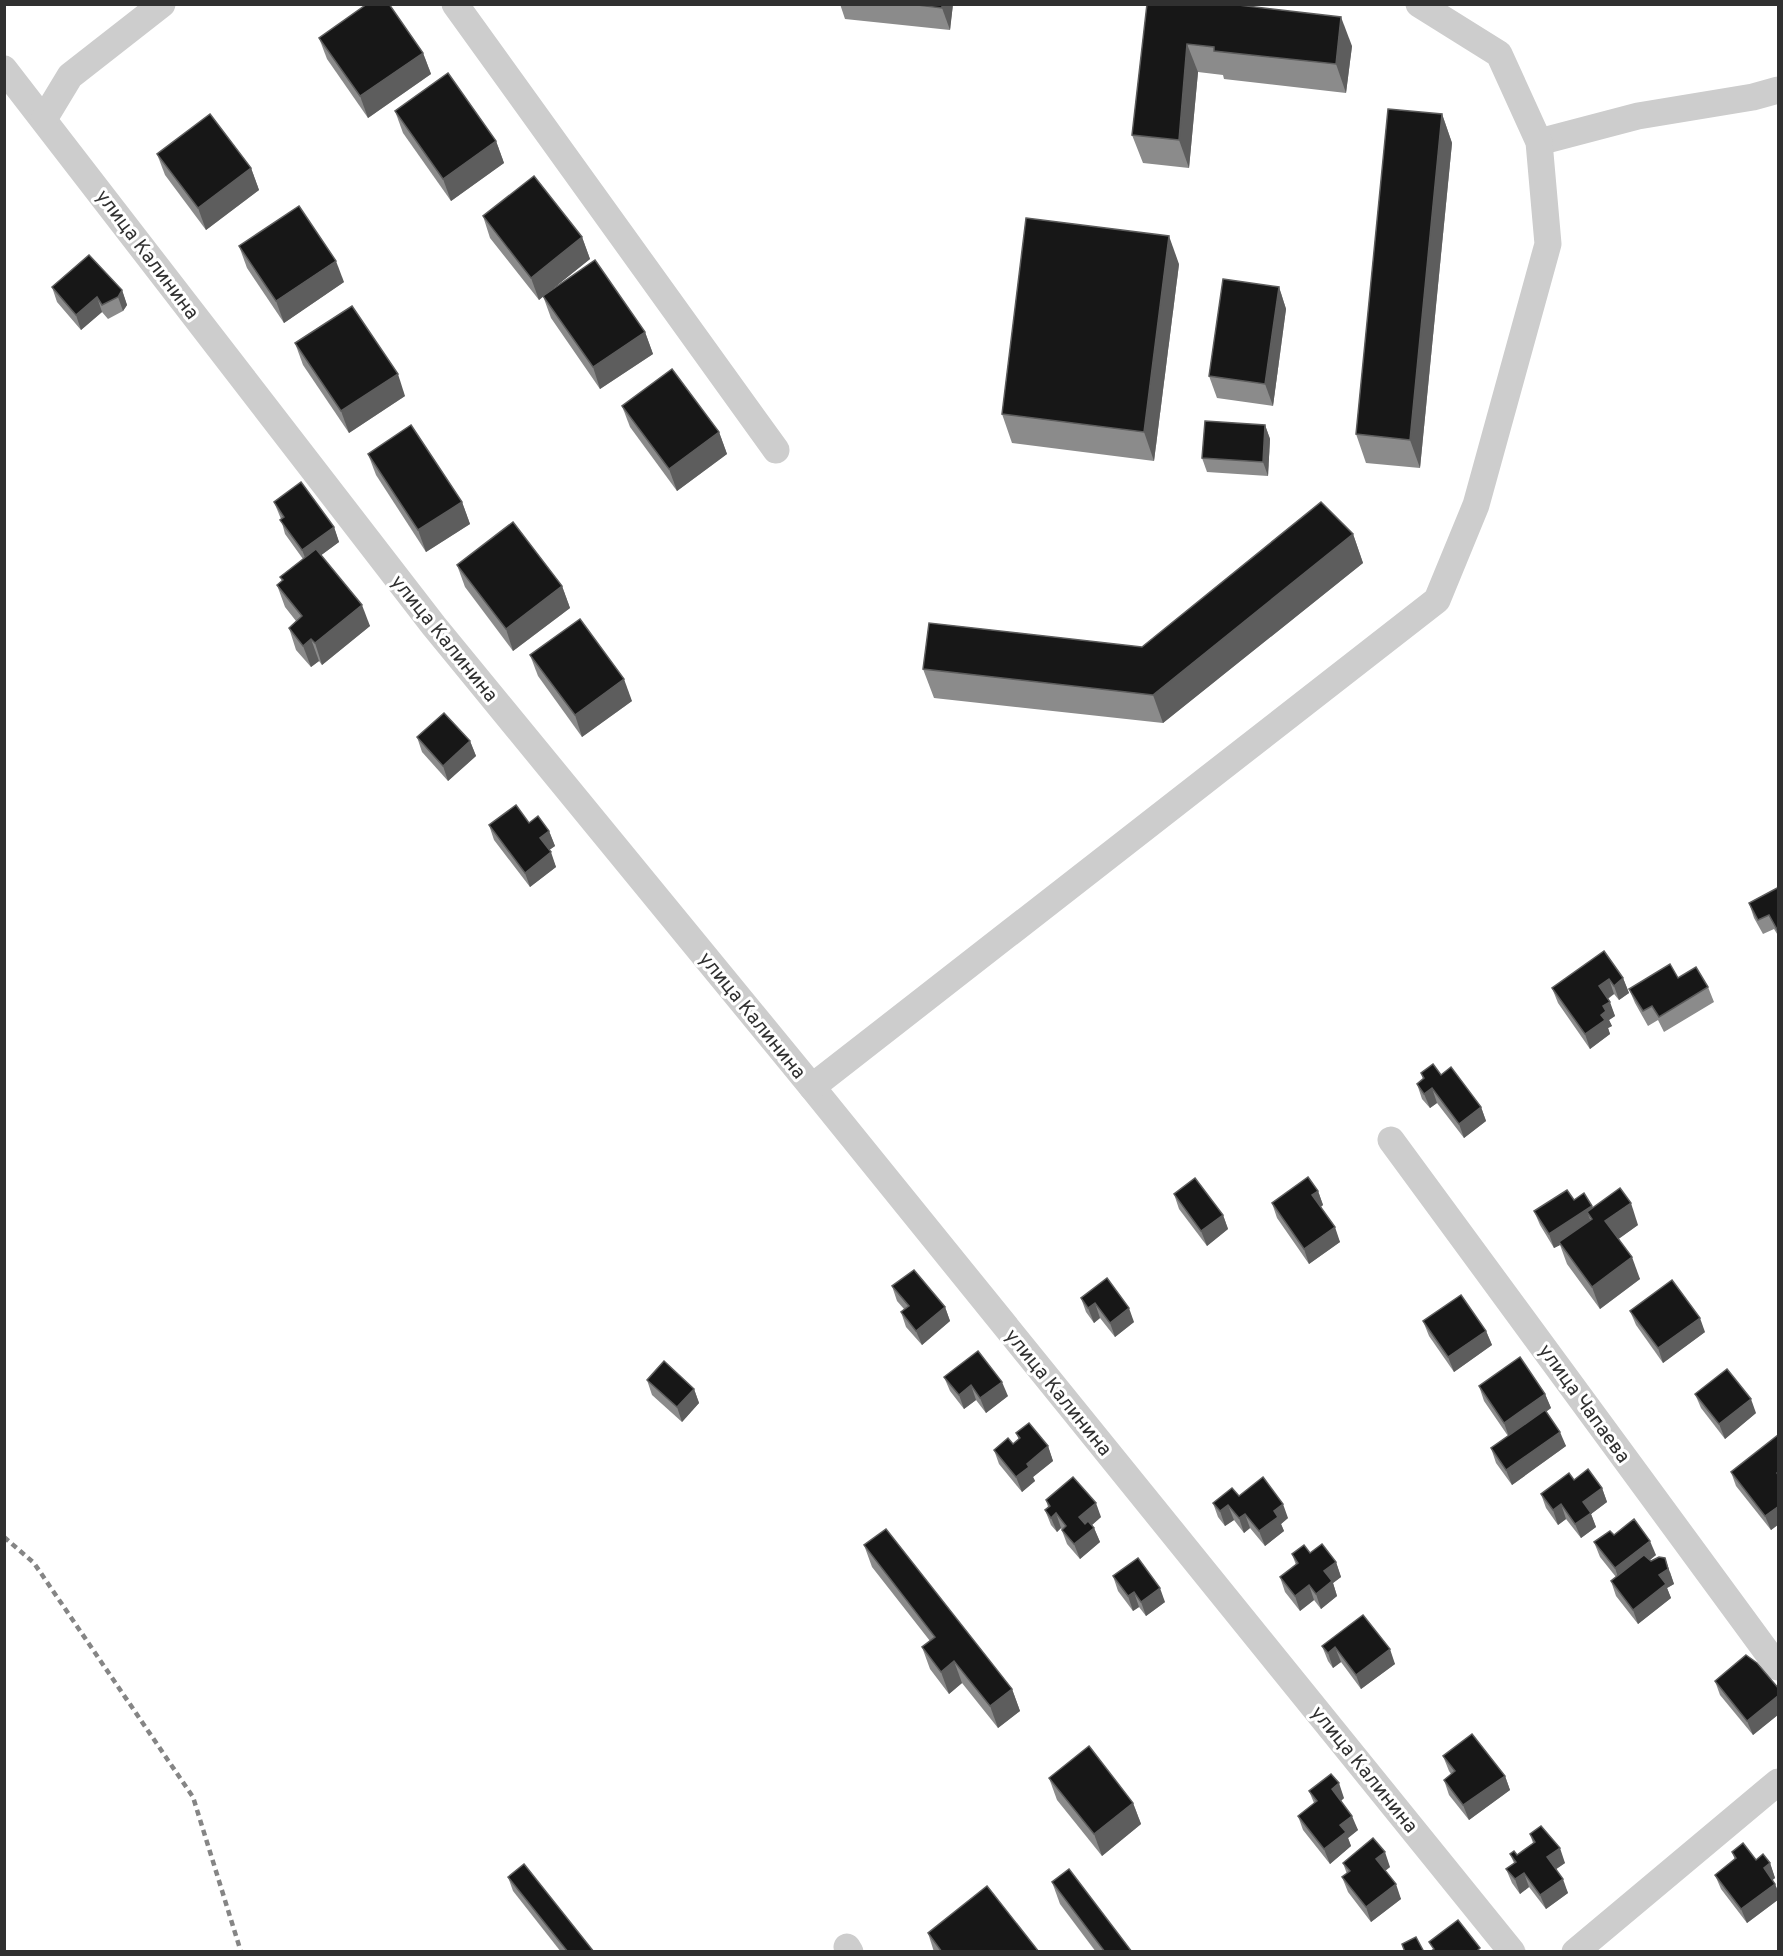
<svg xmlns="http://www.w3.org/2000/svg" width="1783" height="1956" font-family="Overpass,sans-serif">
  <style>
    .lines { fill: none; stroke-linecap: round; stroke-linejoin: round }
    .street { stroke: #cdcdcd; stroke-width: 27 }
    .rail { stroke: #858585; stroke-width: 4.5; stroke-dasharray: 6 4.5; stroke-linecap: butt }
    .wall { fill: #8b8b8b }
    .shaded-wall { fill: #5d5d5d }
    .building { fill: #171717; stroke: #5d5d5d; stroke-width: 1.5 }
    .labels { text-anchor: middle; stroke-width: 6; stroke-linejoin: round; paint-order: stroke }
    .street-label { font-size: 20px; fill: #303030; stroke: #fff }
  </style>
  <rect width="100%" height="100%" fill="#fff"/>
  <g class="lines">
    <g class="street">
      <polyline points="455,4 776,450"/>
      <polyline points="4,69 434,626 812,1087 1512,1952"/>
      <polyline points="44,119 70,76 162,4"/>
      <polyline points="1539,142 1638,116 1753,97 1778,90"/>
      <polyline points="812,1087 1437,600 1476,505 1548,244 1539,142 1499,54 1419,4"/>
      <polyline points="1391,1140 1778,1667"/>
      <polyline points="847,1947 850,1952"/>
      <polyline points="1575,1952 1778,1782"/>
    </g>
    <polyline class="rail" points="4,1537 34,1563 193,1797 241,1952"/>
  </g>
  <g class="wall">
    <polygon points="840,4 953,4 950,30 845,19"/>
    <polygon points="1147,4 1352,46 1346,93 1224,79 1223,75 1198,72 1189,168 1143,163 1132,135"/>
    <polygon points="319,38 423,53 431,74 368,118 327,59"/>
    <polygon points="395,111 496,141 504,163 451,201 403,133"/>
    <polygon points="1442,114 1452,143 1420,468 1366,463 1356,434"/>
    <polygon points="157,154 251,168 259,190 206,230 165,175"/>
    <polygon points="483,216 582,237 590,259 547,293 645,332 653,354 600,389 551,318 543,296 539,300 490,238"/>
    <polygon points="239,246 344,282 284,323 247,268"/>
    <polygon points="1179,264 1154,461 1012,443 1002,414"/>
    <polygon points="52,287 122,290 127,305 123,311 108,319 102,312 81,330 57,302"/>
    <polygon points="1279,287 1286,309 1273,406 1217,398 1209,376"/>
    <polygon points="295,343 405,396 349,433 303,365"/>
    <polygon points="622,406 719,432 727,454 677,491 630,427"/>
    <polygon points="1265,425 1270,439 1268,476 1207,472 1202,458"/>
    <polygon points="368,454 462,502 470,524 426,552 376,475"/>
    <polygon points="274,502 334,527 339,542 321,555 370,626 322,665 319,661 311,667 296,650 289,628 296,621 285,607 277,585 282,581 280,577 303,559 285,534 281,519"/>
    <polygon points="1353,534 1363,563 1163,723 934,698 923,669 1142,647"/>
    <polygon points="457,565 562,586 570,608 513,651 465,587"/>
    <polygon points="530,655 632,701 582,737 538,676"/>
    <polygon points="417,737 470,741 476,756 448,781 422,752"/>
    <polygon points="529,823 549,831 555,846 549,850 556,867 530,887 494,840 489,825"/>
    <polygon points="1779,887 1779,937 1774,929 1763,934 1754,918 1749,903"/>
    <polygon points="1623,978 1629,993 1619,1000 1614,994 1608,999 1615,1016 1609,1020 1612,1026 1608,1028 1610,1034 1590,1049 1558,1003 1552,988"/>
    <polygon points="1678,978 1708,987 1714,1002 1664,1032 1658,1020 1648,1026 1635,1003 1629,989"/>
    <polygon points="1421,1073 1441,1075 1481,1107 1486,1121 1464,1138 1437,1103 1430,1108 1422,1099 1417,1084 1423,1079"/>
    <polygon points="1318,1191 1323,1205 1321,1207 1340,1242 1309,1264 1277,1218 1272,1203"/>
    <polygon points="1174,1194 1223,1215 1228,1229 1207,1246 1179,1209"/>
    <polygon points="1574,1200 1638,1225 1618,1239 1640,1279 1600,1309 1567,1264 1560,1245 1554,1248 1540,1225 1534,1211"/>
    <polygon points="892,1286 945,1307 950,1321 922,1345 906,1327 901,1312 904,1309 897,1301"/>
    <polygon points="1081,1298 1134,1322 1115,1337 1100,1318 1094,1323 1086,1312"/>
    <polygon points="1630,1311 1705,1332 1663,1363 1636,1325"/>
    <polygon points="1423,1321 1486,1331 1492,1345 1454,1372 1429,1336"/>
    <polygon points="944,1377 1008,1396 986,1413 976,1400 964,1409 950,1391"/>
    <polygon points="647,1380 694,1389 699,1403 682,1422 652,1395"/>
    <polygon points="1479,1386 1545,1394 1551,1408 1546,1412 1566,1446 1512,1485 1496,1463 1491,1448 1508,1436 1484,1401"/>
    <polygon points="1695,1394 1756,1413 1725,1439 1701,1408"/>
    <polygon points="1016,1433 1048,1446 1053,1461 1033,1477 1035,1481 1022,1492 999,1464 994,1450 1013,1444 1019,1440"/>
    <polygon points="1731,1472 1779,1524 1771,1530 1736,1486"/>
    <polygon points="1574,1480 1602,1488 1607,1502 1591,1514 1596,1527 1581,1538 1566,1519 1558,1525 1546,1508 1541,1494"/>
    <polygon points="1239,1496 1288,1518 1281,1524 1284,1531 1265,1546 1250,1528 1244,1533 1234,1520 1225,1526 1218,1517 1213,1503"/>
    <polygon points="1046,1500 1101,1517 1092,1525 1094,1528 1100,1542 1080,1559 1067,1544 1061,1528 1057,1532 1051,1525 1045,1510 1048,1507"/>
    <polygon points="1614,1535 1656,1555 1650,1560 1670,1572 1674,1584 1667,1588 1671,1598 1638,1624 1616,1596 1611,1581 1616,1577 1600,1557 1594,1542"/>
    <polygon points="864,1545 1012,1689 1020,1711 998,1728 962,1683 949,1694 930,1669 922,1647 930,1641 872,1567"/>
    <polygon points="1310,1553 1336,1562 1341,1577 1333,1583 1337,1596 1321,1609 1314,1600 1300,1611 1285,1592 1280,1577 1296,1565 1292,1554"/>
    <polygon points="1113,1576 1165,1602 1146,1616 1139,1607 1133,1611 1118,1591"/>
    <polygon points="1363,1615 1395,1664 1361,1689 1341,1662 1333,1668 1328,1661 1322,1646"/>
    <polygon points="1715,1681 1779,1689 1779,1714 1753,1735 1720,1695"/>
    <polygon points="1443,1756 1505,1776 1510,1790 1469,1820 1449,1795 1444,1780 1451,1774 1449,1771"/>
    <polygon points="1049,1778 1133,1803 1141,1824 1102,1856 1057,1800"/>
    <polygon points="1309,1791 1344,1798 1341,1801 1358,1830 1348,1838 1351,1846 1330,1864 1303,1830 1298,1816 1314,1803"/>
    <polygon points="1530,1834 1565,1863 1556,1869 1568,1893 1546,1909 1529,1887 1520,1894 1512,1883 1506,1869 1514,1863 1510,1854 1517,1855 1533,1843"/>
    <polygon points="1732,1852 1770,1863 1775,1878 1772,1880 1775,1884 1779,1894 1779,1899 1747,1923 1721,1889 1715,1875 1735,1860"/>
    <polygon points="1343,1863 1390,1867 1385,1871 1401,1899 1371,1922 1348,1892 1342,1877 1347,1874"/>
    <polygon points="508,1877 594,1952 561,1952 513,1891"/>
    <polygon points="1052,1882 1132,1952 1096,1952 1060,1904"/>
    <polygon points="928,1933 1039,1952 934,1952"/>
  </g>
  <g class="shaded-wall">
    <polygon points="942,4 953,4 950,30 942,8"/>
    <polygon points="1341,17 1352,46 1346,93 1336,64"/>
    <polygon points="1187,44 1198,72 1189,168 1179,140"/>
    <polygon points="423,53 431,74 368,118 360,96"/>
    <polygon points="1442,114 1452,143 1420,468 1410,440"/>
    <polygon points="496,141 504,163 451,201 443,179"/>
    <polygon points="251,168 259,190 206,230 198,208"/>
    <polygon points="1169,236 1179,264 1154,461 1144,432"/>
    <polygon points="582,237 590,259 539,300 531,278"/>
    <polygon points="336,261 344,282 284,323 276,301"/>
    <polygon points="1279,287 1286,309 1273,406 1265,384"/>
    <polygon points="122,290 127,305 123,311 118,297"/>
    <polygon points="97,297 102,312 81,330 76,315"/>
    <polygon points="645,332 653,354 600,389 593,367"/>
    <polygon points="398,374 405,396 349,433 341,411"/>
    <polygon points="1265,425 1270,439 1268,476 1263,462"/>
    <polygon points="719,432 727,454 677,491 669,469"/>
    <polygon points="462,502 470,524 426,552 418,530"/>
    <polygon points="334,527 339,542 308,565 302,550"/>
    <polygon points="1353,534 1363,563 1163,723 1153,695"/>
    <polygon points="562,586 570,608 513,651 506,629"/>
    <polygon points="362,605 370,626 322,665 315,643"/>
    <polygon points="311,639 319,661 311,667 303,646"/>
    <polygon points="624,679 632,701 582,737 575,715"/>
    <polygon points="470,741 476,756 448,781 443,766"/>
    <polygon points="549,831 555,846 545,853 540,838"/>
    <polygon points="551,852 556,867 530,887 525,873"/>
    <polygon points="1623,978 1629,993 1619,1000 1614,986"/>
    <polygon points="1609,979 1614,994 1604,1001 1599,986"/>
    <polygon points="1610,1002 1615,1016 1609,1020 1612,1026 1608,1028 1610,1034 1590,1049 1585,1034 1603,1006"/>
    <polygon points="1432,1088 1437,1103 1430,1108 1424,1094"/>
    <polygon points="1481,1107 1486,1121 1464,1138 1459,1124"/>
    <polygon points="1318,1191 1323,1205 1317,1209 1312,1195"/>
    <polygon points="1631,1203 1638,1225 1613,1243 1605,1221"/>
    <polygon points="1592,1206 1597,1221 1592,1219 1587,1212 1592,1224 1559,1242 1560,1245 1554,1248 1549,1234"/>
    <polygon points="1223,1215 1228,1229 1207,1246 1201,1231"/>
    <polygon points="1335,1227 1340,1242 1309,1264 1304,1249"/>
    <polygon points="1632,1257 1640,1279 1600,1309 1592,1287"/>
    <polygon points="1095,1303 1100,1318 1094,1323 1088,1308"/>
    <polygon points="945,1307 950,1321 922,1345 916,1331"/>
    <polygon points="1129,1308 1134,1322 1115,1337 1110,1323"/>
    <polygon points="1700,1318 1705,1332 1663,1363 1658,1348"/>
    <polygon points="1486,1331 1492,1345 1454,1372 1448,1357"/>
    <polygon points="1002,1382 1008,1396 986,1413 980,1398"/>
    <polygon points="971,1385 976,1400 964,1409 959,1395"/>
    <polygon points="694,1389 699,1403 682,1422 677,1407"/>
    <polygon points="1545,1394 1551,1408 1509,1437 1504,1423"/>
    <polygon points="1751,1399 1756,1413 1725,1439 1719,1424"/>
    <polygon points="1560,1432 1566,1446 1512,1485 1506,1470"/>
    <polygon points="1048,1446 1053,1461 1033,1477 1035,1481 1022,1492 1016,1477 1027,1464"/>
    <polygon points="1602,1488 1607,1502 1591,1514 1596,1527 1581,1538 1575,1524 1583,1502"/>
    <polygon points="1096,1503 1101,1517 1084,1532 1079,1517"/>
    <polygon points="1283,1504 1288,1518 1281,1524 1284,1531 1265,1546 1259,1531 1274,1511"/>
    <polygon points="1561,1504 1566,1519 1558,1525 1553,1510"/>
    <polygon points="1228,1505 1234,1520 1225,1526 1220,1511"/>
    <polygon points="1779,1506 1779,1524 1771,1530 1765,1516"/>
    <polygon points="1056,1513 1061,1528 1057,1532 1051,1518"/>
    <polygon points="1245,1514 1250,1528 1244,1533 1239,1518"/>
    <polygon points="1094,1528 1100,1542 1080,1559 1074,1544"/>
    <polygon points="1650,1541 1656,1555 1620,1583 1615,1568"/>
    <polygon points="1665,1558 1674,1584 1667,1588 1671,1598 1638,1624 1633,1610 1659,1575"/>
    <polygon points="1336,1562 1341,1577 1333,1583 1337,1596 1321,1609 1316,1594 1324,1571"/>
    <polygon points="1309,1585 1314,1600 1300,1611 1295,1596"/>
    <polygon points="1160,1588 1165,1602 1146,1616 1141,1602"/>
    <polygon points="1134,1592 1139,1607 1133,1611 1128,1596"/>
    <polygon points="1335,1647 1341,1662 1333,1668 1328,1653"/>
    <polygon points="1390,1649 1395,1664 1361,1689 1356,1675"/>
    <polygon points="954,1661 962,1683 949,1694 941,1672"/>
    <polygon points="1012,1689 1020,1711 998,1728 990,1706"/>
    <polygon points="1779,1695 1779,1714 1753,1735 1747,1721"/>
    <polygon points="1505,1776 1510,1790 1469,1820 1463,1805"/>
    <polygon points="1339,1783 1344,1798 1337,1804 1332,1789"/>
    <polygon points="1133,1803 1141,1824 1102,1856 1094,1834"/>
    <polygon points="1352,1816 1358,1830 1348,1838 1351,1846 1330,1864 1324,1849 1340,1825"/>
    <polygon points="1560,1848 1565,1863 1552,1872 1547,1857"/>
    <polygon points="1385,1852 1390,1867 1381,1874 1376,1859"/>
    <polygon points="1770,1863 1775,1878 1769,1883 1764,1868"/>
    <polygon points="1524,1873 1529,1887 1520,1894 1515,1879"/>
    <polygon points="1563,1879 1568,1893 1546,1909 1540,1895"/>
    <polygon points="1396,1884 1401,1899 1371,1922 1366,1907"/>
    <polygon points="1775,1884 1779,1894 1779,1899 1747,1923 1741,1909"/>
  </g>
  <g class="building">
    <polygon points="367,4 389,4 423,53 360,96 319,38"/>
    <polygon points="909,4 942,4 942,8"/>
    <polygon points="1147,4 1230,4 1341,17 1336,64 1214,51 1214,47 1187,44 1179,140 1132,135"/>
    <polygon points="448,73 496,141 443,179 395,111"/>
    <polygon points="1388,109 1442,114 1410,440 1356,434"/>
    <polygon points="210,114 251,168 198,208 157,154"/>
    <polygon points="534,176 582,237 531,278 483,216"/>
    <polygon points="299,206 336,261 276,301 239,246"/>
    <polygon points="1026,218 1169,236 1144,432 1002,414"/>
    <polygon points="89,255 122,290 118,297 102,305 97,297 76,315 52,287"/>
    <polygon points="595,260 645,332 593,367 543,296"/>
    <polygon points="1223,279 1279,287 1265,384 1209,376"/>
    <polygon points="352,306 398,374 341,411 295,343"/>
    <polygon points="672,369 719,432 669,469 622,406"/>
    <polygon points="1205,421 1265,425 1263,462 1202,458"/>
    <polygon points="411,425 462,502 418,530 368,454"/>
    <polygon points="301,482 334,527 302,550 280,520 284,517 274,502"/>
    <polygon points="1321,502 1353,534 1153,695 923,669 929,623 1142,647"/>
    <polygon points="513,522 562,586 506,629 457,565"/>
    <polygon points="316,549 362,605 315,643 311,639 303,646 289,628 302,616 277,585 283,580 280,577"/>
    <polygon points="580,619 624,679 575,715 530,655"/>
    <polygon points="444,713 470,741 443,766 417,737"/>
    <polygon points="516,805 529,823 538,816 549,831 540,838 551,852 525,873 489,825"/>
    <polygon points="1779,887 1779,933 1769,915 1758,920 1749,903"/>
    <polygon points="1604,951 1623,978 1614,986 1609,979 1599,986 1610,1002 1603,1006 1606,1011 1601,1015 1605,1020 1585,1034 1552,988"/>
    <polygon points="1670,964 1678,978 1696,967 1708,987 1659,1017 1652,1006 1643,1011 1629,989"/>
    <polygon points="1433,1064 1441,1075 1451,1067 1481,1107 1459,1124 1432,1088 1424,1094 1417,1084 1424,1078 1421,1073"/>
    <polygon points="1308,1177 1318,1191 1312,1195 1335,1227 1304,1249 1272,1203"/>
    <polygon points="1195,1178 1223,1215 1201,1231 1174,1194"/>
    <polygon points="1620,1188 1631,1203 1605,1221 1632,1257 1592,1287 1559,1242 1592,1219 1587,1212"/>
    <polygon points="1567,1190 1574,1200 1584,1193 1592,1206 1549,1234 1534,1211"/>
    <polygon points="914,1270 945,1307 916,1331 901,1312 909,1306 892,1286"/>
    <polygon points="1107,1278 1129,1308 1110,1323 1095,1303 1088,1308 1081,1298"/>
    <polygon points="1672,1280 1700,1318 1658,1348 1630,1311"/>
    <polygon points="1461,1295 1486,1331 1448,1357 1423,1321"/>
    <polygon points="978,1351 1002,1382 980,1398 971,1385 959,1395 944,1377"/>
    <polygon points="1520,1357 1545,1394 1504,1423 1479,1386"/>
    <polygon points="664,1361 694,1389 677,1407 647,1380"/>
    <polygon points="1727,1369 1751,1399 1719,1424 1695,1394"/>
    <polygon points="1545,1410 1560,1432 1506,1470 1491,1448"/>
    <polygon points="1029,1423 1048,1446 1027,1464 1029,1467 1016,1477 994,1450 1008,1438 1013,1444 1020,1438 1016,1433"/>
    <polygon points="1778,1435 1779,1472 1777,1473 1779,1476 1779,1506 1765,1516 1731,1472"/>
    <polygon points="1588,1469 1602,1488 1583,1502 1591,1513 1575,1524 1561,1504 1553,1510 1541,1494 1569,1473 1574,1480"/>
    <polygon points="1073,1477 1096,1503 1079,1517 1085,1524 1088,1521 1094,1528 1074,1544 1062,1530 1066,1526 1056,1513 1051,1518 1045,1510 1050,1506 1046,1500"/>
    <polygon points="1263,1477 1283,1504 1274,1511 1278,1517 1259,1531 1245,1514 1239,1518 1228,1505 1220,1511 1213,1503 1232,1488 1239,1496"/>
    <polygon points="1634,1519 1650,1541 1615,1568 1594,1542 1610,1531 1614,1535"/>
    <polygon points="886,1529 1012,1689 990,1706 954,1661 941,1672 922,1647 935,1637 864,1545"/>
    <polygon points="1322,1544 1336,1562 1324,1571 1332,1581 1316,1594 1309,1585 1295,1596 1280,1577 1298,1563 1292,1554 1304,1545 1310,1553"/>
    <polygon points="1644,1555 1651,1561 1659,1557 1665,1558 1668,1569 1659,1575 1666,1584 1633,1610 1611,1581"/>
    <polygon points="1138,1558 1160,1588 1141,1602 1134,1592 1128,1596 1113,1576"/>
    <polygon points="1363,1615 1390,1649 1356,1675 1335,1647 1328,1653 1322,1646"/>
    <polygon points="1746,1655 1757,1663 1779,1689 1779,1695 1747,1721 1715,1681"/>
    <polygon points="1472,1734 1505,1776 1463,1805 1444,1780 1455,1771 1443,1756"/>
    <polygon points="1089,1746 1133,1803 1094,1834 1049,1778"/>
    <polygon points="1331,1774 1339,1783 1332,1789 1352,1816 1340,1825 1346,1832 1324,1849 1298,1816 1317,1801 1309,1791"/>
    <polygon points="1541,1826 1560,1848 1547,1857 1563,1879 1540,1895 1524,1873 1515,1879 1506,1869 1516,1862 1510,1854 1514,1851 1517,1855 1535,1842 1530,1834"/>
    <polygon points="1373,1838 1385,1852 1376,1859 1396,1884 1366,1907 1342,1877 1350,1871 1343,1863"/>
    <polygon points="1743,1843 1756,1860 1763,1854 1770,1863 1764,1868 1775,1884 1741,1909 1715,1875 1736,1858 1732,1852"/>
    <polygon points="524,1864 594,1952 568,1952 508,1877"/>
    <polygon points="1069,1869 1132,1952 1105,1952 1052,1882"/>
    <polygon points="987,1886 1039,1952 942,1952 928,1933"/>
    <polygon points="1458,1920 1480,1948 1476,1952 1430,1952 1434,1949 1429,1942"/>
    <polygon points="1416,1937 1424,1952 1405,1952 1402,1944"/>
  </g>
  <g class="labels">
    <g class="street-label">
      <text transform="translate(148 254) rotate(53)" y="7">улица Калинина</text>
      <text transform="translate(445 638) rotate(51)" y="7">улица Калинина</text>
      <text transform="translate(753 1015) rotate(51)" y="7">улица Калинина</text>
      <text transform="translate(1059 1392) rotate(51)" y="7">улица Калинина</text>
      <text transform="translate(1585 1403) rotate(54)" y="7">улица Чапаева</text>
      <text transform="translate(1365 1769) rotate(51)" y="7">улица Калинина</text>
    </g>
  </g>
  <rect width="1783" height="1956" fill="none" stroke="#303030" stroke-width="12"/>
</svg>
